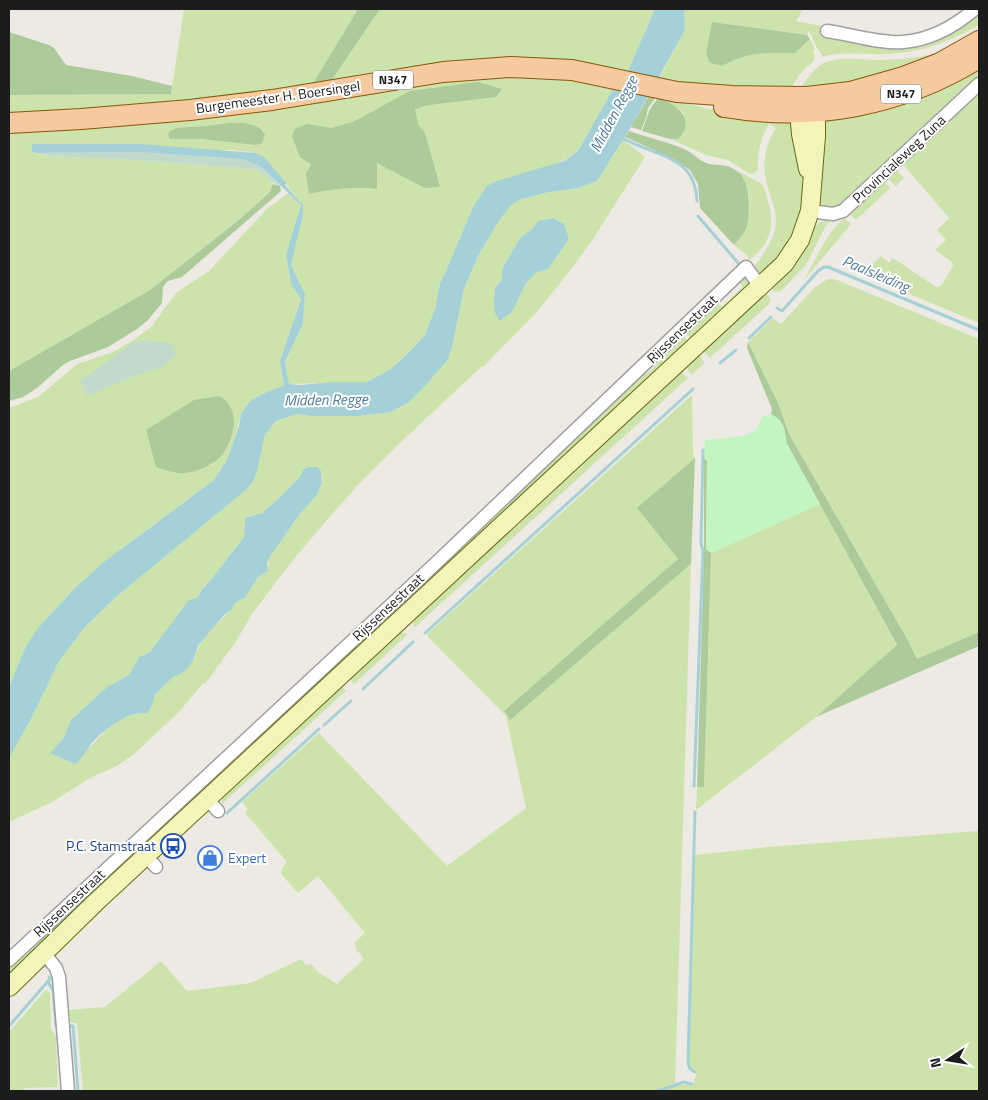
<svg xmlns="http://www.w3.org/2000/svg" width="988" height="1100" font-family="'Titillium Web',sans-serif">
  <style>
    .grass { fill: #cce4ac; fill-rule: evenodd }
    .forest { fill: #acca9a }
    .wetland { fill: #c1dacc }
    .park { fill: #c2f5c2 }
    .water { fill: #a6d0d8 }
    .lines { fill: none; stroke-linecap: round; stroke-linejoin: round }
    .stream { stroke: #a6d0d8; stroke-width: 3 }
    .minor-casing { stroke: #a0a0a0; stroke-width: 15 }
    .secondary-casing { stroke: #686b0c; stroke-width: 20 }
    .primary-casing { stroke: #8b560a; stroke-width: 22 }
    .minor { stroke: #fff; stroke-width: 12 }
    .secondary { stroke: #f4f3b9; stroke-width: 18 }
    .primary { stroke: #f5caa0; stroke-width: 20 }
    .labels { text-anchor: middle; stroke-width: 4; stroke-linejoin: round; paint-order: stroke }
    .shield { fill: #fff; stroke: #606060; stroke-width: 1 }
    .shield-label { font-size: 12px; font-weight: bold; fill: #1c1c1c }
    .street-label { font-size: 14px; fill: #1c1c1c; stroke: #fff }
    .transit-label { font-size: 14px; fill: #164399; stroke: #fff; text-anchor: end }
    .shop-label { font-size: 14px; fill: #366cbe; stroke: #fff; text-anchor: start }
    .water-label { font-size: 15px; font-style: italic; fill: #4d7b9e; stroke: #fff }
  </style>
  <rect width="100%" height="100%" fill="#ede9e3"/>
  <g class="grass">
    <polygon points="184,9 358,9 311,87 234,98 9,116 9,95 171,94"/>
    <polygon points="380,9 655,9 627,73 591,66 329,84"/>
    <path d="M684 9H803L796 21 821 26V37C846 40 877 47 902 45 931 44 958 28 979 10V25C943 45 918 54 876 54 858 54 839 52 822 57L819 49 818 50 809 31 807 35 712 22 707 54 710 63 722 66C750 51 764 53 795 53L810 39 815 50 813 51 815 59 800 74 792 86 799 90C805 82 811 72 819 66 835 55 858 60 876 60 890 60 905 59 919 57 941 54 960 41 979 31V37C965 47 950 53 935 60 924 65 912 71 900 75 860 89 807 95 764 94 729 93 693 85 658 80L685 30Z"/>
    <path d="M979 61V77L839 207C830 208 825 208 819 201L821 129 829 118Z"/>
    <path d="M527 76 564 78 614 87 578 151C555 170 521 172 494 182L487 187 473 207 446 271 440 283 435 309 425 335 391 369 367 382 289 384 285 363 303 324 305 294 291 265 303 215V205C293 194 266 156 255 153 247 151 238 151 231 150L32 152 49 156 136 160 254 169 265 173 273 184 269 193 239 220 150 290 9 371V130L454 79Z"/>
    <polygon points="979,87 979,323 881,282 867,270 881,256 889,263 893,258 936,287 941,286 953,266 952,262 935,250 946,240 937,230 949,218 902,163"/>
    <path d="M666 97 704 108 789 122 792 127 804 181 803 208 795 234 783 254 759 275 753 269 754 267C762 256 770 246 774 233 780 212 770 200 766 180 762 162 766 143 776 128L769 124C760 138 757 154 758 170L754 173 750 174 728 160 706 155 670 139 675 140 685 126 683 112 661 98Z"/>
    <path d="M623 140 645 157 593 239 569 272 535 314 483 367 482 366 403 440 358 485 326 521 289 565 252 614 235 643 205 684 203 683 179 712 134 754 117 766 92 777 52 802 9 822V758L31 719 59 661 69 646 84 628 116 597 247 489 253 481 256 475 265 435 276 421 297 414 311 416H358L391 412 409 402 448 359 453 343 464 290 478 256 498 222 511 205 519 200 544 193 578 188 597 181ZM553 218 564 224 569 239 548 269 537 272 526 283 512 312 501 320 496 315 495 288 502 279V269L520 238 533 228 538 221ZM308 467H311L323 477 322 483 317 495 299 515 269 558 268 571 258 577 234 604C232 611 210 629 204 638 197 647 195 659 187 668 183 672 179 673 174 676 171 678 158 692 155 695 152 701 152 707 147 712 140 714 134 714 128 716 105 726 91 747 75 764L51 753 63 739 71 720 107 687 129 675 139 657 150 652 200 594 204 586 210 581 244 537V525L247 517 262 513 278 499 300 477 303 470Z"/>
    <polygon points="895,169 904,178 896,186 889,179 889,175"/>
    <path d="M738 171 762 184C771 204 777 231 761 249 758 253 753 257 749 260L747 255 734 245C739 239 745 233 747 225 752 207 750 186 738 171Z"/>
    <polygon points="882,182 884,182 890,188 856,220 851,215 851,210"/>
    <path d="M288 193 301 205 286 254 291 284 301 299 280 361 284 385 257 396 247 405 241 414 234 441 227 460 214 480 122 548 74 589 37 629 26 646 9 687V408L38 397 77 364 113 352 132 341 151 327 177 292 209 271 267 209ZM230 405 234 421 212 464 200 470 186 473Z"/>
    <path d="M845 219 851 224 804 280C812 267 832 222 845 219Z"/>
    <polygon points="823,220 830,221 824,229 806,265 781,291 775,292 769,287 816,225"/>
    <polygon points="744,278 748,279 751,284 693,341 686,333 717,303 722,307 743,287 739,282"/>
    <polygon points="828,279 837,280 979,339 979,632 917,660 906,637 789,434 778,403 748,342 773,318 781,324 814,288"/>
    <polygon points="764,291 770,298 770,303 710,358 702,349"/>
    <polygon points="684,337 690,343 334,674 329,668 644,372 647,374"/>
    <polygon points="695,354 699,355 705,363 691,375 685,365"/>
    <polygon points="680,371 688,378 414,628 413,620 415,614"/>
    <polygon points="692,395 693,454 695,458 638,508 678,559 616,614 508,716 509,720 691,564 675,1086 687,1084 693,1085 697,1071 691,1068 689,1063 695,855 768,847 979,831 979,1091 83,1091 77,1023 70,1022 69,1010 105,1007 161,961 187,991 251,983 301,959 306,965 311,964 318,972 337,984 364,959 356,949 355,942 365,933 318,876 298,893 281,874 283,867 287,862 245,813 248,809 242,802 319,733 447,866 526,808 506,716 429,638 427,634"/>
    <polygon points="820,504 897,646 816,717 696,810 697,787 704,787 711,553"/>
    <polygon points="396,631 408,634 354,684 351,681 351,675"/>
    <polygon points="327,670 332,675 204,794 201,791 226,767 225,764 230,759 233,761 241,754 240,750"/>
    <polygon points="335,688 343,688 346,691 222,804 222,796"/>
    <polygon points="196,791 202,796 155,839 120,866 119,865 107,875 109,877 86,899 75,914 41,948 37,944 68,914 69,908"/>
    <polygon points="30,944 34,945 38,949 9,978 9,964"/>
    <polygon points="46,990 50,993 51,1029 56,1037 58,1087 24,1088 24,1091 9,1091 9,1032"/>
  </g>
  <g class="forest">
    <polygon points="358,9 380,9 329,84 311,87"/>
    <path d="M712 22 807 35 810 39 795 53C764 53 750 51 722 66L710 63 706 54Z"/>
    <polygon points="9,32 49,45 54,48 66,65 132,76 172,86 171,94 9,95"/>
    <path d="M478 82 502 89 496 97 429 105 415 109 418 124 425 133 440 187 425 188 377 163V189C355 186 332 189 309 194L306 174 311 164 300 157 292 136 295 129 307 124 331 128 353 122 410 91Z"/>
    <polygon points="649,96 656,97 648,108 646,118 641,130 631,127"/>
    <path d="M658 98C676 103 697 120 678 139H670L642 131 650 109Z"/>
    <path d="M231 123C244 123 258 122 265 135L262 143 256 145 201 139H170L168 135 170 131 176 128 205 126Z"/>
    <path d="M629 131C648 138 670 142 688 151 693 154 698 159 704 162 714 167 725 162 737 171 750 180 751 211 747 226 745 233 739 239 734 245L700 208 698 184 690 170 676 160 625 137Z"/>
    <polygon points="273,184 280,186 281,191 182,277 168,281 166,283 163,287 162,303 148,320 137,329 108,347 70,361 63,365 37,388 23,397 9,401 9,371 150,290 239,220 269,193"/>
    <path d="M748 342 778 403 789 434 906 637 917 659 979 632V646L816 717 897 645 787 444C784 430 783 422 771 414L772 409 747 348Z"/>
    <path d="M219 396C242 407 235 441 220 457 212 465 198 472 186 473 176 474 165 470 156 467L146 430 194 400Z"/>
    <polygon points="695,458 691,564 509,721 508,716 504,711 678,559 637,508"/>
    <polygon points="704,458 707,461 706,548 711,553 704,787 697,787 704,554"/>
  </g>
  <g class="wetland">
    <path d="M137 152 241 159 260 166 280 186C269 182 265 172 254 169L136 160 49 156 37 153Z"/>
    <polygon points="148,340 171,343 176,355 161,368 138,374 87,396 80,381 134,342"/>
  </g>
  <polygon class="park" points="771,414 779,419 784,427 787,444 820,504 711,553 706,549 707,461 704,458 705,440 744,436 756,430 763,416"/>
  <g class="water">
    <polygon points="655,9 684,9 685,30 631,127 597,181 578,188 544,193 519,200 511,205 498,222 478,256 464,289 453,343 448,359 424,387 409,402 391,412 358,416 311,416 297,414 276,421 265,435 256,475 253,481 247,489 116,597 84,628 59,661 31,719 9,758 9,687 26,646 37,629 74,589 105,561 214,480 227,460 239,426 241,414 247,405 253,399 260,395 284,385 280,361 301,299 291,284 286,254 301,205 260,166 241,159 137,152 37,153 32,152 32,144 141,144 256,153 265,158 286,183 285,185 303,205 303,215 291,265 305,294 303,324 285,362 289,384 301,385 333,382 367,382 391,369 407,354 425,335 435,309 440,283 446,271 473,207 487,186 494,182 506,178 564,161 578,151 614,87 627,73"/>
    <polygon points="553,218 564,224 569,239 548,269 537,272 526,283 512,312 501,320 499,320 495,313 494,302 495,288 502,279 502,269 520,238 533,228 538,221"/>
    <path d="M308 467H317L321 471 322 483 317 495 299 515 269 558 267 564 268 571 258 577 244 599 239 600 234 604 232 609 224 615 206 636 198 646 193 660 188 668 182 673 173 677 155 695 151 708 147 713C143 714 139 713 135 714 123 716 100 733 92 743 86 751 83 758 75 764L50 753 63 739 71 720 107 687 129 675 139 657 150 652 189 600 197 598 200 594 202 589 210 581 244 537 245 518 262 513 278 499 300 477 303 470Z"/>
  </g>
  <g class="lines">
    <g class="stream">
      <path d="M622 138C656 157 695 154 697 201"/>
      <polyline points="698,216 739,264"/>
      <polyline points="777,308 782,311 818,271 824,267 828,267 979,330"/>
      <polyline points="749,338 771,317"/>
      <polyline points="720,363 736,350"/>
      <polyline points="425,633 693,389"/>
      <polyline points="363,689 413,642"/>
      <polyline points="324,725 351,701"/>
      <polyline points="694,786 703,551 701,543 703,450"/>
      <polyline points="695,812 688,1063 690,1069 695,1072"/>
      <polyline points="227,813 319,729"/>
      <polyline points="48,982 53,990 56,1026 58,1027"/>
      <polyline points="9,1026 50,979 49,977"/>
      <polyline points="70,1026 73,1026 78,1091"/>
      <polyline points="658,1091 684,1082 692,1084"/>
    </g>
    <defs>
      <g id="minor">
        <path d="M827 31C850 34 881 44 903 42 930 40 955 26 975 9"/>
        <polyline points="810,211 833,214 843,211 979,84"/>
        <polyline points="207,799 218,811"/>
        <polyline points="146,856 156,867"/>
        <polyline points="43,952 56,968 59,977 68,1091"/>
        <polyline points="9,960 435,564 746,267 757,282 762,285"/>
      </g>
      <g id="secondary">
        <polyline points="805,100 799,113 801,134 808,169"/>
        <polyline points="9,987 96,902 784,264 800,240 810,211 816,136 816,112 808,100"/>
      </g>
      <g id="primary">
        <path d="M724 107C814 122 901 106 979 58"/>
        <polyline points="9,123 81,119 190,110 272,100 443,72 511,67 572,70 677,92 732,96 807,97 850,92 903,77 940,63 979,41"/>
      </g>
    </defs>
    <use href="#minor" class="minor-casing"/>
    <use href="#secondary" class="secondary-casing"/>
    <use href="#primary" class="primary-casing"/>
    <use href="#minor" class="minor"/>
    <use href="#secondary" class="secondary"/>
    <use href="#primary" class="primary"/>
  </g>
  <defs>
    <symbol id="bus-ring" viewBox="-11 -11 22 22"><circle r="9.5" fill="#fff" stroke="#1a4fb4" stroke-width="1.5"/><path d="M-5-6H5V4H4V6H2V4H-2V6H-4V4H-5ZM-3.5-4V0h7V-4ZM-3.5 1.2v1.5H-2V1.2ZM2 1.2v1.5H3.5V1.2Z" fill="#1a4fb4"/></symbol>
    <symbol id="shop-ring" viewBox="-11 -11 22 22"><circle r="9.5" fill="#fff" stroke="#3f7fe0" stroke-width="1.5"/><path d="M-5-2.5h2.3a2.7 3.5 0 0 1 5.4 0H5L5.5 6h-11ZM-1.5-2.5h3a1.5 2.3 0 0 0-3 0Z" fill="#3f7fe0"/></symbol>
  </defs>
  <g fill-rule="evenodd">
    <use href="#bus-ring" x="159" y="832" width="28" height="28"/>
    <use href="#shop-ring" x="196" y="844" width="28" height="28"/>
  </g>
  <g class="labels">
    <g class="shield">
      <rect x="373" y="70.5" width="40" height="19" rx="4"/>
      <rect x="881" y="84.5" width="40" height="19" rx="4"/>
    </g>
    <g class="shield-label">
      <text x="393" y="84">N347</text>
      <text x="901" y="98">N347</text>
    </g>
    <g class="street-label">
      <text transform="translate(278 97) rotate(-8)" y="5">Burgemeester H. Boersingel</text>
      <text transform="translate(899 159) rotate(-43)" y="5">Provincialeweg Zuna</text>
      <text transform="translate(682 329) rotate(-44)" y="5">Rijssensestraat</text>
      <text transform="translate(388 607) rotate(-43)" y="5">Rijssensestraat</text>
      <text transform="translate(69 903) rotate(-43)" y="5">Rijssensestraat</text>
    </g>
    <g class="transit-label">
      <text x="156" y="851">P.C. Stamstraat</text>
    </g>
    <g class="shop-label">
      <text x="228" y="863">Expert</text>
    </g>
    <g class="water-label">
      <text transform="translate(614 114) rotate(-62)" y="5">Midden Regge</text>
      <text transform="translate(876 274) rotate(23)" y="5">Paalsleiding</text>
      <text transform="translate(326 400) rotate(-1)" y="5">Midden Regge</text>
    </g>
  </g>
  <rect width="988" height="1100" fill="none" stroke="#1c1c1c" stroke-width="20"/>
  <g transform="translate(948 1060) rotate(258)" stroke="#ffffff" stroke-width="4" paint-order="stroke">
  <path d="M0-4L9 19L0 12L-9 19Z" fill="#1c1c1c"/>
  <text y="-8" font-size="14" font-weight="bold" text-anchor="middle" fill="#1c1c1c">N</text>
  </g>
</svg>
